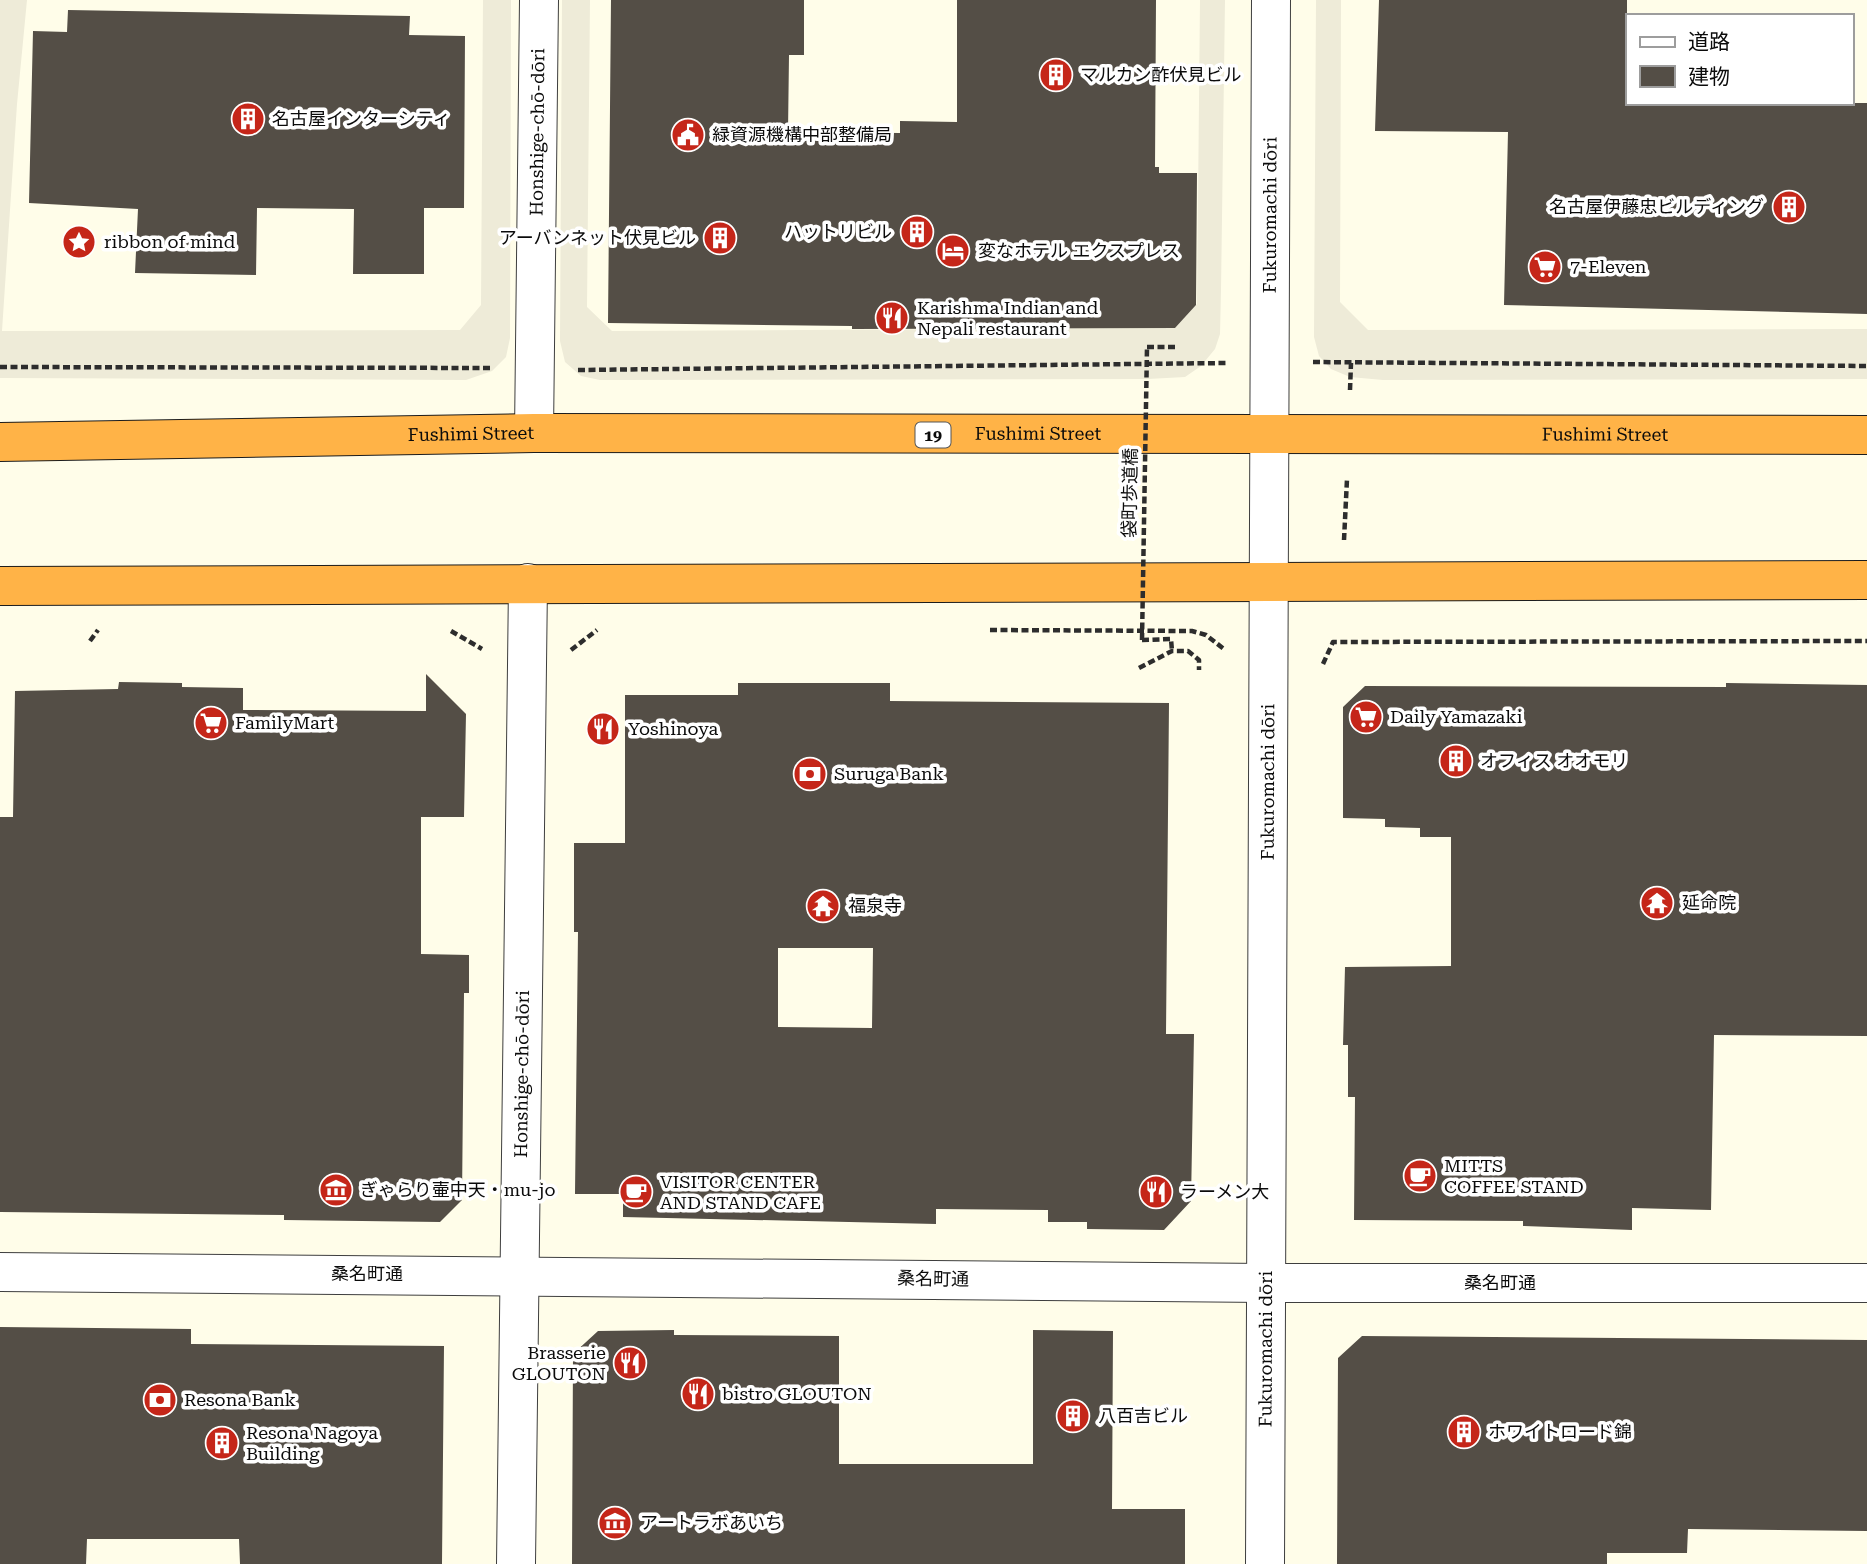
<svg xmlns="http://www.w3.org/2000/svg" width="1867" height="1564" font-family="'Roboto Serif','Noto Sans JP',serif">
  <style>
    .plaza { fill: #eeebd8 }
    .building { fill: #544e46; fill-rule: evenodd }
    .lines { fill: none; stroke-linecap: round; stroke-linejoin: round }
    .street-casing { stroke: #3e3e3e; stroke-width: 40 }
    .highway-casing { stroke: #1c1c1c; stroke-width: 40 }
    .path { stroke: #2d2d2d; stroke-width: 4.5; stroke-dasharray: 7 3.5; stroke-linecap: butt }
    .street { stroke: #fff; stroke-width: 38 }
    .highway { stroke: #ffb347; stroke-width: 38 }
    .path-bridge { stroke: #2d2d2d; stroke-width: 4.5; stroke-dasharray: 7 3.5; stroke-linecap: butt }
    .labels { text-anchor: middle; stroke-width: 7; stroke-linejoin: round; paint-order: stroke }
    .shield { fill: #fff; stroke: #545454; stroke-width: 2 }
    .shield-label { font-size: 16px; font-weight: bold; fill: #0b0b0b }
    .poi-label { font-size: 18px; fill: #0b0b0b; stroke: #fff; text-anchor: start }
    .street-label { font-size: 18px; fill: #0b0b0b; stroke: #fff }
  </style>
  <rect width="100%" height="100%" fill="#fffde9"/>
  <g class="plaza">
    <polygon points="0,0 27,0 17,104 2,331 460,330 481,305 483,0 511,0 510,338 506,357 492,371 466,380 0,378"/>
    <polygon points="562,0 590,0 587,307 612,331 1175,328 1197,304 1200,0 1225,0 1221,290 1220,334 1215,349 1201,366 1185,377 1148,379 600,380 581,376 565,362 560,341"/>
    <polygon points="1316,0 1341,0 1340,302 1368,330 1867,329 1867,379 1383,380 1350,377 1331,369 1319,356 1314,337"/>
  </g>
  <g class="building">
    <polygon points="611,0 804,0 804,55 789,55 788,132 900,133 900,121 957,122 957,0 1156,0 1155,167 1159,167 1159,173 1197,173 1196,305 1175,328 852,329 852,326 608,323"/>
    <polygon points="1379,0 1627,0 1627,103 1867,103 1867,314 1504,305 1508,132 1375,131"/>
    <polygon points="68,10 410,16 409,35 465,36 464,208 424,208 424,274 353,274 354,209 257,208 256,275 135,273 138,209 29,203 33,31 67,32"/>
    <polygon points="426,674 466,714 464,817 421,817 421,954 469,955 469,993 464,993 462,1200 440,1222 284,1220 284,1215 0,1212 0,817 13,817 15,691 118,689 119,682 182,683 182,687 243,688 243,710 426,711"/>
    <path d="M738 683H890V701L1169 703 1166 1034H1194L1191 1201 1164 1230 1087 1229V1222H1048V1210L936 1209V1224L623 1217V1194H575L578 932H574V843H625V695H738ZM778 948H873L872 1028 778 1027Z"/>
    <polygon points="1726,683 1867,685 1867,1036 1714,1035 1711,1210 1632,1208 1632,1230 1523,1226 1523,1221 1354,1220 1355,1097 1348,1097 1348,1045 1343,1045 1345,967 1451,966 1451,837 1420,837 1420,828 1385,827 1385,819 1343,818 1343,707 1365,686 1726,687"/>
    <polygon points="0,1327 191,1329 191,1344 444,1346 442,1564 240,1564 239,1539 87,1539 86,1564 0,1564"/>
    <polygon points="674,1330 674,1335 839,1336 839,1464 1033,1464 1033,1330 1113,1331 1112,1509 1185,1509 1185,1564 572,1564 573,1354 598,1331"/>
    <polygon points="1362,1336 1867,1340 1867,1531 1688,1529 1687,1553 1607,1553 1607,1564 1337,1564 1338,1358"/>
  </g>
  <g class="lines">
    <defs>
      <g id="street">
        <path id="s1" d="M534 433 539 0"/>
        <polyline points="0,1272 1266,1283 1867,1283"/>
        <path id="s2" d="M516 1564 528 583"/>
        <path id="s3" d="M1265 1564 1271 0"/>
      </g>
      <g id="highway">
        <path id="s4" d="M0 442 534 433 1867 435"/>
        <polyline points="0,586 1867,580"/>
      </g>
    </defs>
    <use href="#street" class="street-casing"/>
    <use href="#highway" class="highway-casing"/>
    <g class="path">
      <polyline points="1147,347 1178,347"/>
      <polyline points="1313,362 1867,366"/>
      <polyline points="0,367 493,368"/>
      <polyline points="578,370 1228,363"/>
      <polyline points="1350,390 1351,363"/>
      <polyline points="1344,540 1347,479"/>
      <polyline points="990,630 1192,631 1206,635 1224,649"/>
      <polyline points="451,631 482,649"/>
      <polyline points="1142,640 1171,639 1172,651"/>
      <polyline points="90,641 98,630"/>
      <polyline points="571,650 597,630"/>
      <polyline points="1323,664 1333,642 1867,641"/>
      <polyline points="1139,668 1172,651 1188,651 1199,660 1199,670"/>
    </g>
    <use href="#street" class="street"/>
    <use href="#highway" class="highway"/>
    <polyline class="path-bridge" points="1142,640 1147,347"/>
  </g>
  <defs>
    <symbol id="building-disc" viewBox="-11 -11 22 22"><circle r="9.5" fill="#c52619" stroke="#fff"/><path d="M-4-6H4V6H1V3H-1V6H-4ZM-2.5-4.3h1.7v1.8h-1.7ZM.8-4.3h1.7v1.8H.8ZM-2.5-1h1.7V.8h-1.7ZM.8-1h1.7V.8H.8Z" fill="#fff"/></symbol>
    <symbol id="civic-disc" viewBox="-11 -11 22 22"><circle r="9.5" fill="#c52619" stroke="#fff"/><path d="M-.6-6.5H3V-4.5H.6V-3L4-1V1h2V6H-6V1h2V-1L-.6-3ZM-1.2 2.5V6h2.4V2.5Z" fill="#fff"/></symbol>
    <symbol id="sight-disc" viewBox="-11 -11 22 22"><circle r="9.5" fill="#c52619" stroke="#fff"/><path d="M0-6L1.8-2.2L6-1.7L2.9 1.2L3.7 5.4L0 3.3L-3.7 5.4L-2.9 1.2L-6-1.7L-1.8-2.2Z" fill="#fff"/></symbol>
    <symbol id="hotel-disc" viewBox="-11 -11 22 22"><circle r="9.5" fill="#c52619" stroke="#fff"/><path d="M-6-4.5h1.5V1H6V5H4.5V3h-9V5H-6ZM-4 0a1.8 1.8 0 1 1 3.6 0ZM.5 0V-2.5h3Q6-2.5 6 0Z" fill="#fff"/></symbol>
    <symbol id="supermarket-disc" viewBox="-11 -11 22 22"><circle r="9.5" fill="#c52619" stroke="#fff"/><path d="M-6-5.5h2.5l.6 2H6L4.5 2H-2.5L-4.4-4H-6ZM-1.5 3.2a1.3 1.3 0 1 0 .1 0ZM3 3.2a1.3 1.3 0 1 0 .1 0Z" fill="#fff"/></symbol>
    <symbol id="restaurant-disc" viewBox="-11 -11 22 22"><circle r="9.5" fill="#c52619" stroke="#fff"/><path d="M-5-6h1v4h1v-4h1v4h1v-4h1v5L-1.5 .5V6h-2V.5L-5-1ZM5-6V6H3V1.5H1.5Q1.5-4 5-6Z" fill="#fff"/></symbol>
    <symbol id="bank-disc" viewBox="-11 -11 22 22"><circle r="9.5" fill="#c52619" stroke="#fff"/><path d="M-6-4H6V4H-6ZM0-2.3a2.3 2.3 0 1 0 0 4.6a2.3 2.3 0 1 0 0-4.6Z" fill="#fff"/></symbol>
    <symbol id="temple-disc" viewBox="-11 -11 22 22"><circle r="9.5" fill="#c52619" stroke="#fff"/><path d="M0-6L5-2H3V0L6.5 2.5H4V6H1.5V3h-3V6H-4V2.5H-6.5L-3 0V-2H-5Z" fill="#fff"/></symbol>
    <symbol id="cafe-disc" viewBox="-11 -11 22 22"><circle r="9.5" fill="#c52619" stroke="#fff"/><path d="M-5.5-4.5H6V0H3Q3 3.5 0 3.5H-2.5Q-5.5 3.5-5.5 0ZM3-3.2v2h1.7v-2ZM-6 4.5H4V6H-6Z" fill="#fff"/></symbol>
    <symbol id="museum-disc" viewBox="-11 -11 22 22"><circle r="9.5" fill="#c52619" stroke="#fff"/><path d="M0-6L6-3V-2H-6V-3ZM-5-1h2V3h-2ZM-1-1h2V3h-2ZM3-1h2V3H3ZM-6 4H6V6H-6Z" fill="#fff"/></symbol>
  </defs>
  <g fill-rule="evenodd">
    <use href="#building-disc" x="1037" y="56" width="38" height="38"/>
    <use href="#building-disc" x="229" y="100" width="38" height="38"/>
    <use href="#civic-disc" x="669" y="116" width="38" height="38"/>
    <use href="#building-disc" x="1770" y="188" width="38" height="38"/>
    <use href="#building-disc" x="898" y="213" width="38" height="38"/>
    <use href="#building-disc" x="701" y="219" width="38" height="38"/>
    <use href="#sight-disc" x="60" y="223" width="38" height="38"/>
    <use href="#hotel-disc" x="934" y="232" width="38" height="38"/>
    <use href="#supermarket-disc" x="1526" y="248" width="38" height="38"/>
    <use href="#restaurant-disc" x="873" y="299" width="38" height="38"/>
    <use href="#supermarket-disc" x="1347" y="698" width="38" height="38"/>
    <use href="#supermarket-disc" x="192" y="704" width="38" height="38"/>
    <use href="#restaurant-disc" x="584" y="710" width="38" height="38"/>
    <use href="#building-disc" x="1437" y="742" width="38" height="38"/>
    <use href="#bank-disc" x="791" y="755" width="38" height="38"/>
    <use href="#temple-disc" x="1638" y="884" width="38" height="38"/>
    <use href="#temple-disc" x="804" y="887" width="38" height="38"/>
    <use href="#cafe-disc" x="1401" y="1157" width="38" height="38"/>
    <use href="#museum-disc" x="317" y="1171" width="38" height="38"/>
    <use href="#cafe-disc" x="617" y="1173" width="38" height="38"/>
    <use href="#restaurant-disc" x="1137" y="1173" width="38" height="38"/>
    <use href="#restaurant-disc" x="611" y="1344" width="38" height="38"/>
    <use href="#restaurant-disc" x="679" y="1375" width="38" height="38"/>
    <use href="#bank-disc" x="141" y="1381" width="38" height="38"/>
    <use href="#building-disc" x="1054" y="1397" width="38" height="38"/>
    <use href="#building-disc" x="1445" y="1413" width="38" height="38"/>
    <use href="#building-disc" x="203" y="1424" width="38" height="38"/>
    <use href="#museum-disc" x="596" y="1504" width="38" height="38"/>
  </g>
  <g class="labels">
    <rect class="shield" x="915.5" y="422.5" width="35" height="25" rx="5"/>
    <g class="shield-label">
      <text x="933" y="441">19</text>
    </g>
    <g class="poi-label">
      <text x="1080" y="81">マルカン酢伏見ビル</text>
      <text x="272" y="125">名古屋インターシティ</text>
      <text x="712" y="141">緑資源機構中部整備局</text>
      <text x="1764" y="213" text-anchor="end">名古屋伊藤忠ビルディング</text>
      <text x="892" y="238" text-anchor="end">ハットリビル</text>
      <text x="696" y="244" text-anchor="end">アーバンネット伏見ビル</text>
      <text x="104" y="248">ribbon of mind</text>
      <text x="978" y="257">変なホテル エクスプレス</text>
      <text x="1570" y="273">7-Eleven</text>
      <text x="917" y="314">Karishma Indian and<tspan x="917" dy="21">Nepali restaurant</tspan></text>
      <text x="1390" y="723">Daily Yamazaki</text>
      <text x="235" y="729">FamilyMart</text>
      <text x="628" y="735">Yoshinoya</text>
      <text x="1480" y="767">オフィス オオモリ</text>
      <text x="834" y="780">Suruga Bank</text>
      <text x="1682" y="909">延命院</text>
      <text x="848" y="912">福泉寺</text>
      <text x="1444" y="1172">MITTS<tspan x="1444" dy="21">COFFEE STAND</tspan></text>
      <text x="660" y="1188">VISITOR CENTER<tspan x="660" dy="21">AND STAND CAFE</tspan></text>
      <text x="360" y="1196">ぎゃらり壷中天・mu-jo</text>
      <text x="1180" y="1198">ラーメン大</text>
      <text x="606" y="1359" text-anchor="end">Brasserie<tspan x="606" dy="21">GLOUTON</tspan></text>
      <text x="722" y="1400">bistro GLOUTON</text>
      <text x="184" y="1406">Resona Bank</text>
      <text x="1098" y="1422">八百吉ビル</text>
      <text x="1488" y="1438">ホワイトロード錦</text>
      <text x="246" y="1439">Resona Nagoya<tspan x="246" dy="21">Building</tspan></text>
      <text x="640" y="1529">アートラボあいち</text>
    </g>
    <g class="street-label">
      <text dy="6" stroke="none"><textPath href="#s1" startOffset="301">Honshige-chō-dōri</textPath></text>
      <text dy="6" stroke="none"><textPath href="#s3" startOffset="1349">Fukuromachi dōri</textPath></text>
      <text dy="6" stroke="none"><textPath href="#s4" startOffset="471">Fushimi Street</textPath></text>
      <text dy="6" stroke="none"><textPath href="#s4" startOffset="1038">Fushimi Street</textPath></text>
      <text dy="6" stroke="none"><textPath href="#s4" startOffset="1605">Fushimi Street</textPath></text>
      <text transform="translate(1130 493) rotate(-89)" y="6">袋町歩道橋</text>
      <text dy="6" stroke="none"><textPath href="#s3" startOffset="782">Fukuromachi dōri</textPath></text>
      <text dy="6" stroke="none"><textPath href="#s2" startOffset="490">Honshige-chō-dōri</textPath></text>
      <text x="367" y="1280">桑名町通</text>
      <text transform="translate(933 1279) rotate(1)" y="6">桑名町通</text>
      <text x="1500" y="1289">桑名町通</text>
      <text dy="6" stroke="none"><textPath href="#s3" startOffset="215">Fukuromachi dōri</textPath></text>
    </g>
  </g>
  <rect x="1626" y="14" width="228" height="91" fill="#ffffff" stroke="#9d9d9d" stroke-width="2"/>
  <rect x="1640" y="37" width="35" height="10" fill="#ffffff" stroke="#9d9d9d" stroke-width="2"/>
  <text x="1688" y="49" font-size="21" fill="#0b0b0b">道路</text>
  <rect x="1640" y="66" width="35" height="21" fill="#544e46" stroke="#9d9d9d" stroke-width="2"/>
  <text x="1688" y="84" font-size="21" fill="#0b0b0b">建物</text>
</svg>
